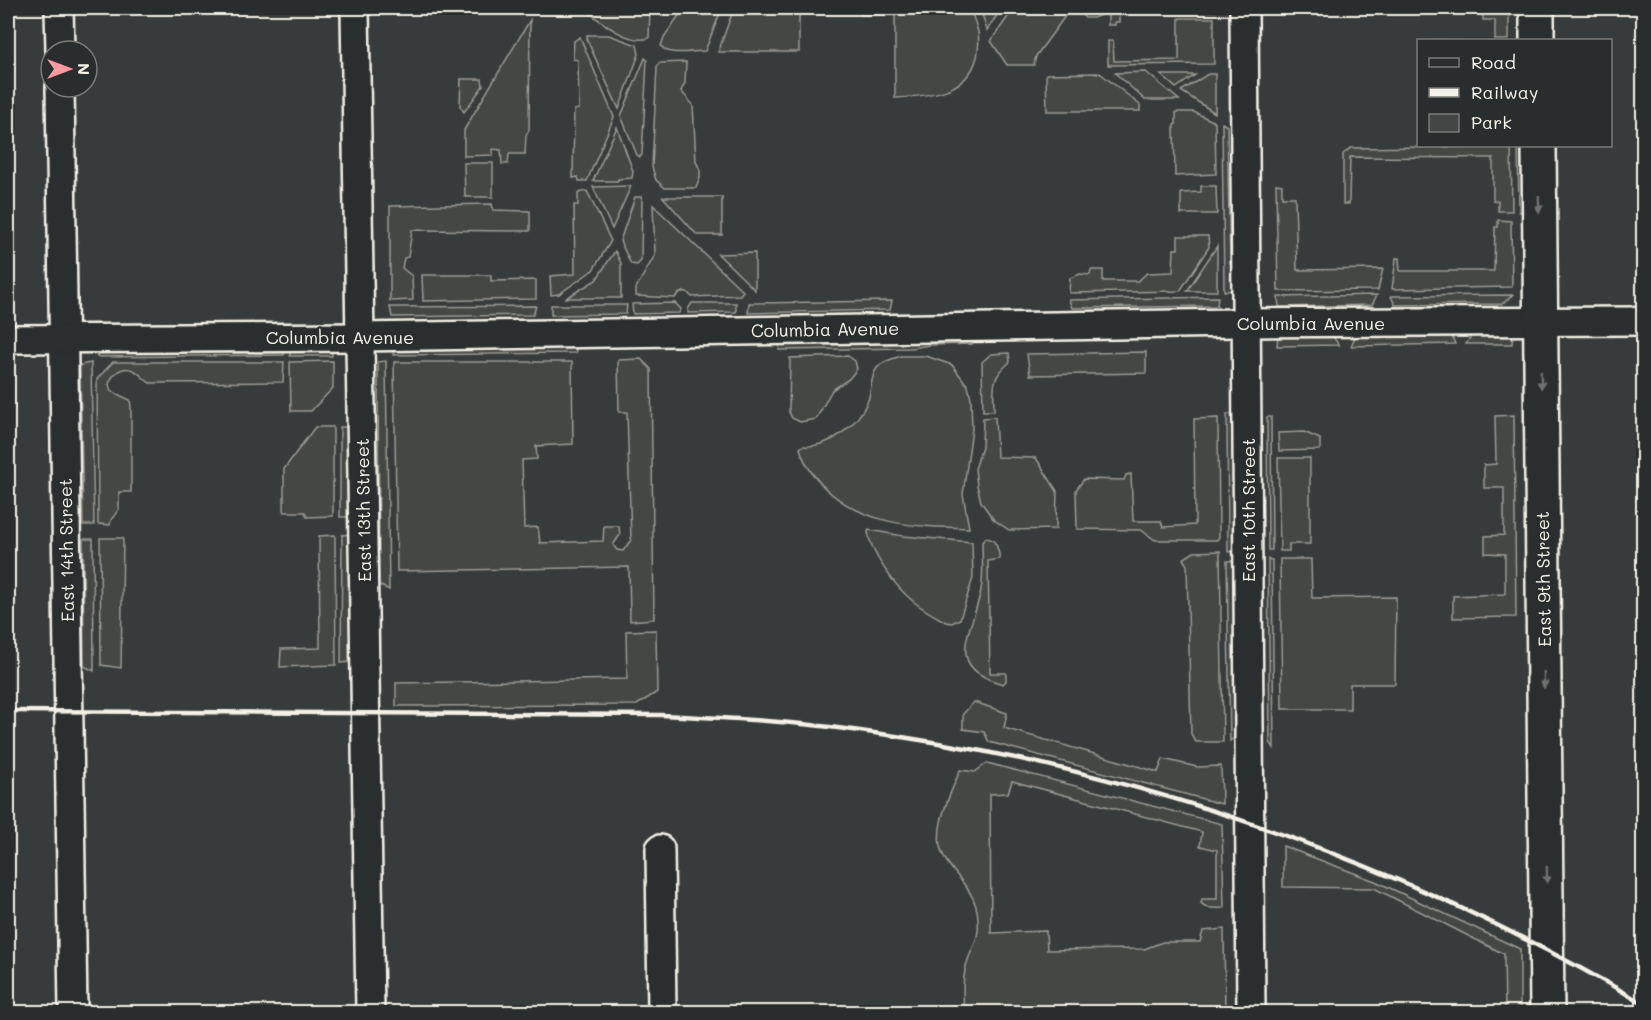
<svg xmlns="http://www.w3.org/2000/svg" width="1651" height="1020" font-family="Mali,sans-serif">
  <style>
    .built { fill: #373a3a; fill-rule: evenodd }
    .green { fill: #444645; stroke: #9c9c96; stroke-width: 1.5 }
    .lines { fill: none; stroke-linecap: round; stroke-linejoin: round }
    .minor-casing { stroke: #f4f1e8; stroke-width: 32 }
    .major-casing { stroke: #f4f1e8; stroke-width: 38 }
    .minor { stroke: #2a2d2e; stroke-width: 27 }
    .major { stroke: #2a2d2e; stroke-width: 33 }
    .rail { stroke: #f4f1e8; stroke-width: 4.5 }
    .oneway { fill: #71726f }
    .labels { text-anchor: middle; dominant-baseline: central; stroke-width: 4.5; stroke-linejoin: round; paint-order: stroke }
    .street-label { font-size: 18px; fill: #f4f1e8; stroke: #2a2d2e }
  </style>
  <rect width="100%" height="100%" fill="#2a2d2e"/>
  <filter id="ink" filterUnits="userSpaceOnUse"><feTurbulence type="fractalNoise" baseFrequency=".0167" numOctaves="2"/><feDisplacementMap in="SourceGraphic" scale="12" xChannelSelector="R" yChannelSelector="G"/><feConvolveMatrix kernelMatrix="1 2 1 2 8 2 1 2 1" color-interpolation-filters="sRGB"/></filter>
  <g filter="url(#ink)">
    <!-- built -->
    <path class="built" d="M 8,8 L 1643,8 L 1643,1012 L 8,1012 ZM 1418,40 L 1610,40 L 1610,146 L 1418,146 ZM 51,51 L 87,51 L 87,87 L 51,87 Z"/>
    <!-- green -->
    <g class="green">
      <path d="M 588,8 L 650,8 L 649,38 C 629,45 601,22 586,10 Z"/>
      <path d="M 684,8 L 722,8 L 705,51 C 692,51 669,57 661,46 L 664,37 Z"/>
      <polygon points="734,8 779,8 799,14 799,52 718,52"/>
      <path d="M 861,8 L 969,8 C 978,27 981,36 977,57 C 968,94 927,96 895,98 L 895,15 L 861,15 Z"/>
      <polygon points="980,8 1002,8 987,30"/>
      <polygon points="1014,8 1071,8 1036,56 1034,65 1007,65 991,41"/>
      <polygon points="1080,8 1101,8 1101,15 1093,18 1085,18 1077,10"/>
      <polygon points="1108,8 1119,8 1119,22 1115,22 1115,25 1108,25"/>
      <polygon points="1178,8 1216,8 1216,11 1178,12"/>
      <polygon points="1483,8 1509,8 1509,40 1495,40 1495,20 1483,20"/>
      <polygon points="1179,18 1214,18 1214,64 1108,65 1108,41 1113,41 1114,61 1179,60"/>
      <polygon points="530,20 529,130 526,136 525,154 509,154 508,164 502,164 501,150 493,149 493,155 464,156 464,130"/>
      <polygon points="587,35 609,35 637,45 639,54 619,109 587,40"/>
      <polygon points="580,37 614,117 587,181 579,181 578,177 573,178 574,110 579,109 578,60 573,59 574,41"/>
      <polygon points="645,58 647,60 642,155 640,157 637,155 621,116"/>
      <polygon points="686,62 685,83 681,91 693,105 696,161 700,170 700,178 696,188 665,188 656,180 652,167 657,67 659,63"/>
      <polygon points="1146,72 1179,100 1145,100 1115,73"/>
      <polygon points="1100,73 1140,105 1140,111 1047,111 1046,74"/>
      <polygon points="1208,74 1215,74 1215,113 1181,91"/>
      <polygon points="1161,75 1195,75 1176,88"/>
      <polygon points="461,79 482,79 483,86 464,112 460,106"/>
      <polygon points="1176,112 1194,112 1215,122 1216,174 1175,176 1174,125 1176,124"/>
      <polygon points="1222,123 1227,126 1230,263 1235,267 1236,290 1224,291"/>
      <polygon points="617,127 633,171 632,178 618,179 618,181 593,181"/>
      <polygon points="1511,146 1512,211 1498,211 1498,201 1493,201 1493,158 1350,157 1349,204 1343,204 1343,154 1351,148"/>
      <polygon points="1518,146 1524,146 1525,212 1519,212"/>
      <polygon points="464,163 493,163 493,197 465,197"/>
      <polygon points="1276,184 1282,185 1282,197 1295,197 1297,270 1383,269 1378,290 1278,291"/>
      <polygon points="631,186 612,229 593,187"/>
      <polygon points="1201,186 1216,186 1217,214 1181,214 1181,193 1201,192"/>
      <polygon points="587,191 611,241 593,270 559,294 551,295 550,276 575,274 574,205 578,205 578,193"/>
      <polygon points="635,197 642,197 641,261 637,265 631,264 620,241"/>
      <polygon points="663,197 722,197 722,235 697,235"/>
      <polygon points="492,204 493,210 530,211 530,231 412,230 408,257 404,258 402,268 412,276 413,300 390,301 390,206"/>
      <path d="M 653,205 L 743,291 L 740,295 L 692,297 L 687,292 C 681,291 678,293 675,298 L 636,296 L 636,288 L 655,255 Z"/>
      <polygon points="1498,220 1511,221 1512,287 1392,289 1396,258 1399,258 1400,271 1494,271 1495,227 1498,227"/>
      <polygon points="1178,236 1208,236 1209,247 1180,291 1069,293 1070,278 1080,274 1090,275 1091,270 1103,270 1103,281 1138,281 1147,273 1173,272 1174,249 1178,249"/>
      <polygon points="1217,246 1217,291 1187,291"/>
      <polygon points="615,251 621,263 621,298 566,298 596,280"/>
      <polygon points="755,253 755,290 718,254"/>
      <polygon points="422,275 491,275 491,281 536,280 536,299 423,301"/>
      <polygon points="1377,295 1372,305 1279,307 1278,297"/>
      <polygon points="1513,295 1502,304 1395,305 1391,296"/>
      <polygon points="1218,297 1217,306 1072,308 1069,300"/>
      <polygon points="892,301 890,310 748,313 749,303"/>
      <polygon points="675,303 681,309 679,313 633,314 632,304"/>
      <polygon points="692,303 736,303 736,312 688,313 688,309"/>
      <polygon points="551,305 627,305 626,314 551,315"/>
      <polygon points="536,306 533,315 392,317 390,307"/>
      <polygon points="1473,333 1513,333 1512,344 1466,344"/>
      <polygon points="1331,334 1339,345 1277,346 1278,335"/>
      <polygon points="1451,334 1455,344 1351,346 1356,335"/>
      <polygon points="971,338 972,344 930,345 911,348 779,350 780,343"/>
      <polygon points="575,343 576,353 393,355 394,345"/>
      <polygon points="283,345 284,355 97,357 98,347"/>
      <polygon points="332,345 332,356 290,356 290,346"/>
      <polygon points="1146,352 1146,373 1030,375 1027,354"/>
      <polygon points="1232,352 1238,352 1239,551 1228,552 1227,414 1233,414"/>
      <path d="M 1009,353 L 1010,362 C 990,379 994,386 994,411 L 983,411 L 982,362 L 991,354 Z"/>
      <polygon points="848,356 855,361 857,369 849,379 832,390 816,419 800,422 792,418 789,412 790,358"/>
      <path d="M 901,356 L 926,356 L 952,365 L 968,386 L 971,398 L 972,429 L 963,494 L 969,528 C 915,527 861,526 821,484 C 811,473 803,462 800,448 L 803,446 C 830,448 858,425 868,400 C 872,390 870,377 877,368 C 883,361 892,359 901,356 Z"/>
      <polygon points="641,359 651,369 654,619 630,621 629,567 397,571 394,362 572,362 573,444 536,446 537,459 522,460 524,528 538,527 540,543 603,541 604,526 619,526 620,535 613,545 617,550 623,551 631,540 627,412 619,412 618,360"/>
      <polygon points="333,361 333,388 311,411 291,411 290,362"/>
      <polygon points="386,361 389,590 379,585 378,362"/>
      <path d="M 113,362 L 284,362 L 283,382 L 150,383 C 144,380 139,372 133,370 C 122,365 112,374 109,384 L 111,391 L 130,400 L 131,407 L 131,492 L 119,492 L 119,509 L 111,520 L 110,525 L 98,524 L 97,379 Z"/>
      <polygon points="91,363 94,525 83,525 80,365"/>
      <polygon points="1514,415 1516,617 1453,618 1453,596 1505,594 1505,554 1485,553 1485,536 1504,535 1504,488 1484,488 1484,465 1496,464 1495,416"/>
      <polygon points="995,417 997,457 1036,458 1057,491 1056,529 1009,530 994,520 981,502 977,485 975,469 982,447 983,418"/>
      <polygon points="1267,417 1271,417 1272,550 1268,550"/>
      <polygon points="1218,418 1219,537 1217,540 1155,540 1141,530 1077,529 1076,490 1084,479 1124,480 1126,475 1131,474 1133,521 1161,521 1163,527 1195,525 1194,419"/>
      <polygon points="315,427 333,427 333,516 307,517 305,512 284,512 284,469"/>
      <rect x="340" y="427" width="9" height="90"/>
      <polygon points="1304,432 1320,439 1320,450 1279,451 1278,433"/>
      <polygon points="1278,458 1310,458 1310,544 1289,544 1289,551 1280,551"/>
      <path d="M 869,530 L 903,536 L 972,542 L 973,578 L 960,619 L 952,623 L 946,622 C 935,616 924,610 914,602 C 897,589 870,553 868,531 Z"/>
      <polygon points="350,534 351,662 341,663 342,535"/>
      <polygon points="335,535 336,665 280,667 281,649 320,648 319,536"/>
      <polygon points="100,538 123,538 121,668 101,665"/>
      <path d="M 985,538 C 997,538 998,550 1000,559 L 988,561 L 990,673 L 1006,673 L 1006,681 L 1003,684 C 941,667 973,632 981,590 C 984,575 982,558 982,542 Z"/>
      <polygon points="83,539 93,539 94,671 84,666"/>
      <polygon points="1220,551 1223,742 1196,742 1191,734 1187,565 1183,559 1194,552"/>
      <polygon points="1268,559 1272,560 1274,748 1270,742"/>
      <polygon points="1280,559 1311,559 1312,598 1396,597 1395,684 1350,684 1350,709 1282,709"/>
      <polygon points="1227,561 1234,561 1235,737 1230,741"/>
      <polygon points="656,630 657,692 637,705 396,706 396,683 627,679 626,631"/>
      <polygon points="974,702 1007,713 1004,728 1158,772 1163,759 1197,767 1221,766 1222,804 989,742 984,732 963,729 963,714"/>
      <path d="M 987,763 L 1222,824 L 1224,908 C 1215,908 1207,910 1201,903 L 1202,899 L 1217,899 L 1217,850 L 1200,846 L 1202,832 L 1012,781 L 1008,793 L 990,794 L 991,933 L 1046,931 L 1047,950 L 1144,949 L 1163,942 L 1200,942 L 1203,931 L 1224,929 L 1225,1012 L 964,1012 C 963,997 962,981 966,966 C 971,947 980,942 978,918 C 976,885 945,871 940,846 C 936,821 951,793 960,770 L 975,772 Z"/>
      <polygon points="1283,846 1375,881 1520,949 1520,1010 1505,1010 1504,954 1374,888 1283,887"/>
    </g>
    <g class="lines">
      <!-- minor casing -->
      <g class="minor-casing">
        <g id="minor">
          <polyline points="59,8 60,51"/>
          <path d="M 355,8 C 361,343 364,678 370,1012"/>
          <polyline points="1244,8 1251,1012"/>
          <polyline points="60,87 73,1012"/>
          <polyline points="8,339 361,337 1237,323 1644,321"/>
          <polyline points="660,849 662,1012"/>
        </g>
      </g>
      <!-- major casing -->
      <g class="major-casing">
        <g id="major">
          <polyline points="1537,8 1537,40"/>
          <polyline points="1539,146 1547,1012"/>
        </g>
      </g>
      <!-- minor -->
      <use href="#minor" class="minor"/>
      <!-- major -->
      <use href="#major" class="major"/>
      <!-- rail -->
      <path class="rail" d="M 8,711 L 661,715 C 725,718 789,721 853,730 C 1131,766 1402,862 1644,1004"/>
    </g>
    <!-- one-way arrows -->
    <defs><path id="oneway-solid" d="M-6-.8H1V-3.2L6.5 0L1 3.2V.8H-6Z" transform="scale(1.5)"/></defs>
    <g class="oneway">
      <use href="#oneway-solid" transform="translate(1539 204) rotate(89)"/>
      <use href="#oneway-solid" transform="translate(1541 380) rotate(89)"/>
      <use href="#oneway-solid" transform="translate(1544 680) rotate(89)"/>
      <use href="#oneway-solid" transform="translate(1547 875) rotate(89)"/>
    </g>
  </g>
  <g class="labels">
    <!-- street labels -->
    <g class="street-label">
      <text x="1311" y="323">Columbia Avenue</text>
      <text transform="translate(825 329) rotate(-1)">Columbia Avenue</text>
      <text x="340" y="337">Columbia Avenue</text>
      <text transform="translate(363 510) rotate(-91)">East 13th Street</text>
      <text transform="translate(1248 510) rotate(-90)">East 10th Street</text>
      <text transform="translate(66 550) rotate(-91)">East 14th Street</text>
      <text transform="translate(1543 579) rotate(-91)">East 9th Street</text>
    </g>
  </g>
  <!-- margin -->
  <rect width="1651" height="1020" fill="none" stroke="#2a2d2e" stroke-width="30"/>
  <rect x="15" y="15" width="1621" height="990" fill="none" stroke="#f4f1e8" stroke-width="2" filter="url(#ink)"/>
  <!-- legend -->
  <rect x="1417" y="39" width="195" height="108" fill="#2a2d2e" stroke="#7b7b78" stroke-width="1.5"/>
  <rect x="1429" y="58" width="30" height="9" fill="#2a2d2e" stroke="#7b7b78" stroke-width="1.5"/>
  <text x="1471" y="69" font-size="18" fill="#f4f1e8">Road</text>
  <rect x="1429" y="88" width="30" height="9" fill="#f4f1e8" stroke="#7b7b78" stroke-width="1.5"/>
  <text x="1471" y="99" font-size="18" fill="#f4f1e8">Railway</text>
  <rect x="1429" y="114" width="30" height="18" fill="#444645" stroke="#7b7b78" stroke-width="1.5"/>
  <text x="1471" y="129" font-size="18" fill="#f4f1e8">Park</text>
  <!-- north arrow -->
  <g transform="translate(69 69) rotate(90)"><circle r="28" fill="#2a2d2e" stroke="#7b7b78" stroke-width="1.5"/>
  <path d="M0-4.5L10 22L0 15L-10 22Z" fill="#ff9aa2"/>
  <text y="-9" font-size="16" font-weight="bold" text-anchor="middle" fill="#f4f1e8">N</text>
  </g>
</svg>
